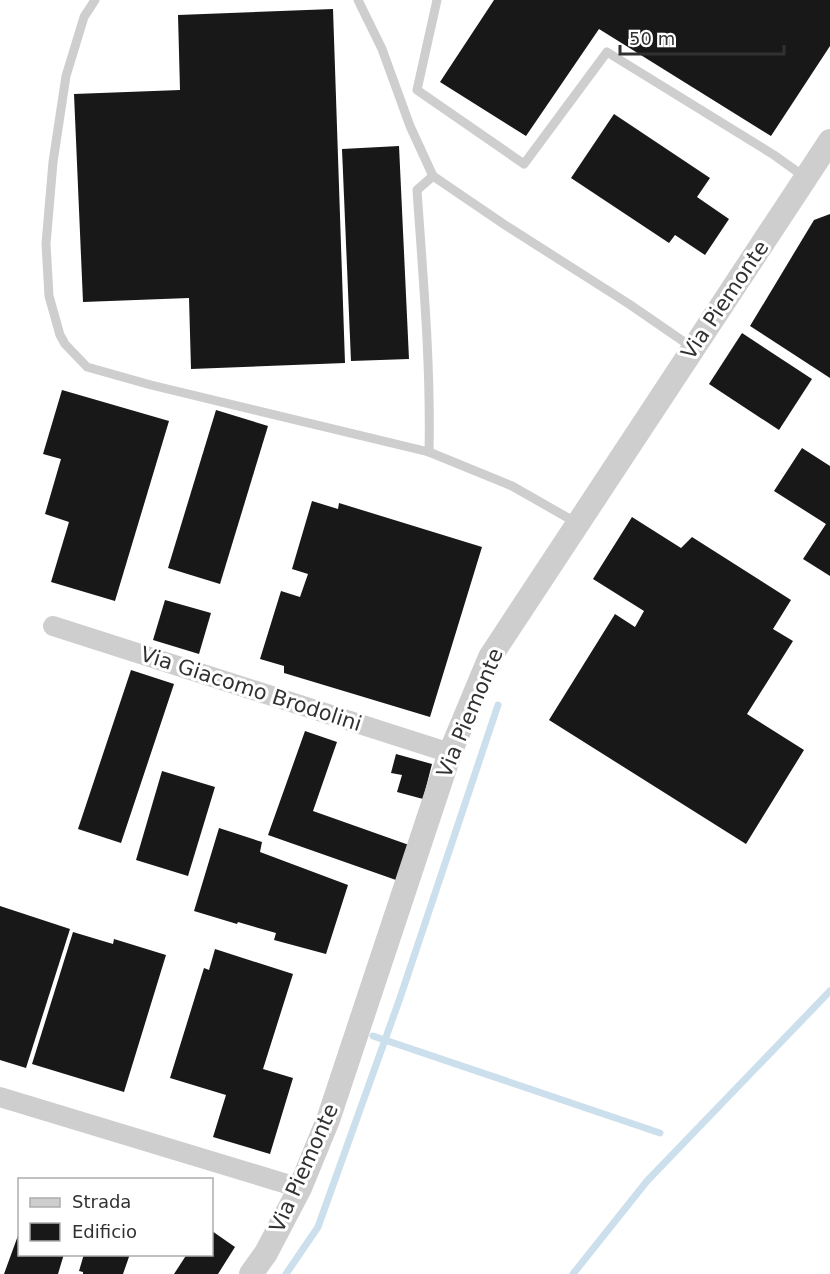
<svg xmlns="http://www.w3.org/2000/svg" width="830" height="1274" font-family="'DejaVu Sans',sans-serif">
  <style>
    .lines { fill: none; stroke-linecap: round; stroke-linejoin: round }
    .stream { stroke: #ccdfec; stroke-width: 7 }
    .building { fill: #181818 }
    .service { stroke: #cecece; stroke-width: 9 }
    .minor { stroke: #cecece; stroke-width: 20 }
    .tertiary { stroke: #cecece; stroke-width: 24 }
    .labels { text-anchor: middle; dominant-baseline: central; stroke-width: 6; stroke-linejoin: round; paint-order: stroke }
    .street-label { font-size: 21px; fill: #313131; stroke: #fff }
  </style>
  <rect width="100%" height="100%" fill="#fff"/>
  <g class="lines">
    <!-- stream -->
    <g class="stream">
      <polyline points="373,1036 660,1133"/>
      <polyline points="286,1274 318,1227 400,998 498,705"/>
      <polyline points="573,1274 647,1181 830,991"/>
    </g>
  </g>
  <!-- building -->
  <g class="building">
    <polygon points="494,0 830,0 830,46 771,136 599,29 526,136 440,82"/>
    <polygon points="333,9 345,363 191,369 189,298 83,302 74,94 180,90 178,15"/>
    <polygon points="614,114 710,178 697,197 729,219 705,255 675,235 669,243 571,178"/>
    <polygon points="399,146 409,359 351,361 342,149"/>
    <polygon points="830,214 830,378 750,326 814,220"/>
    <polygon points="742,333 812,379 779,430 709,384"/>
    <polygon points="62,390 169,421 115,601 51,582 69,522 45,514 61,459 43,454"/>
    <polygon points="216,410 268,426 220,584 168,568"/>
    <polygon points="802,448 830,466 830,576 803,559 826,524 774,491"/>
    <polygon points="312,501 338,509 339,503 482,547 430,717 284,673 284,666 260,659 281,591 300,597 308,574 292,569"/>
    <polygon points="632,517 681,548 692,537 791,600 773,629 793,641 747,714 804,750 746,844 549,720 615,614 635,627 644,611 593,579"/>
    <polygon points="165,600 211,613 199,654 153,640"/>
    <polygon points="131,670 174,684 121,843 78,829"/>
    <polygon points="305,731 337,742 313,811 409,845 396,880 268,835"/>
    <polygon points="396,754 432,764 423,799 397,792 402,775 391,773"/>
    <polygon points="162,771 215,787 188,876 136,860"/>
    <polygon points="219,828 262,842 260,852 348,885 326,954 274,940 276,933 238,922 237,924 194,911"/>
    <polygon points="0,906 70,929 26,1068 0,1060"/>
    <polygon points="73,932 113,944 114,939 166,955 124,1092 32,1064"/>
    <polygon points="215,949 293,974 263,1069 293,1078 270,1154 213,1137 226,1095 170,1078 204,968 209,970"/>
    <polygon points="20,1230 20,1254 64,1254 58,1274 4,1274"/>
    <polygon points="212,1231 235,1247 218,1274 174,1274 187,1254 212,1254"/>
    <polygon points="84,1254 130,1254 123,1274 83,1274 83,1272 79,1271"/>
  </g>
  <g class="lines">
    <!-- service -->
    <g class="service">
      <polyline points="95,0 84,17 66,76 53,162 46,244 49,296 60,335 65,344 87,367 151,385 429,452"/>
      <polyline points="358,0 382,49 410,126 433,176"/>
      <polyline points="437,0 417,90 524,164 607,52 774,155 806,178"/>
      <path d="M 577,523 L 512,486 L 429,452 C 431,365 423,277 417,190 L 433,176 L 505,225 L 629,304 L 693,348"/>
    </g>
    <!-- minor -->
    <g class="minor">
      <polyline points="53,626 450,753"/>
      <polyline points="0,1097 300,1188"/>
    </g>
    <!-- tertiary -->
    <polyline class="tertiary" points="251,1274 266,1253 300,1188 328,1120 450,753 490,657 830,141"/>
  </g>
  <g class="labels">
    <!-- street labels -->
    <g class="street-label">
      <text transform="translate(725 300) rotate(-56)">Via Piemonte</text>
      <text transform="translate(251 689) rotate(18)">Via Giacomo Brodolini</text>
      <text transform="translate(470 713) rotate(-67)">Via Piemonte</text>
      <text transform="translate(304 1168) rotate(-66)">Via Piemonte</text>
    </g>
  </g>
  <!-- legend -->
  <rect x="18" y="1178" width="195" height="78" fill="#ffffff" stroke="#adadad" stroke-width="1.5"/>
  <rect x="30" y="1198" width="30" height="9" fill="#cecece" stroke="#adadad" stroke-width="1.5"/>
  <text x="72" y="1208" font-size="18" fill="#313131">Strada</text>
  <rect x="30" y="1223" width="30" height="18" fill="#181818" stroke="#adadad" stroke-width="1.5"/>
  <text x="72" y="1238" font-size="18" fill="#313131">Edificio</text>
  <!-- scale -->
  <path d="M620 45v9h164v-9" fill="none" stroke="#313131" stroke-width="3"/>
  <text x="629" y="45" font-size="18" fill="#313131" stroke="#ffffff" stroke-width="4.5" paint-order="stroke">50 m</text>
</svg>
